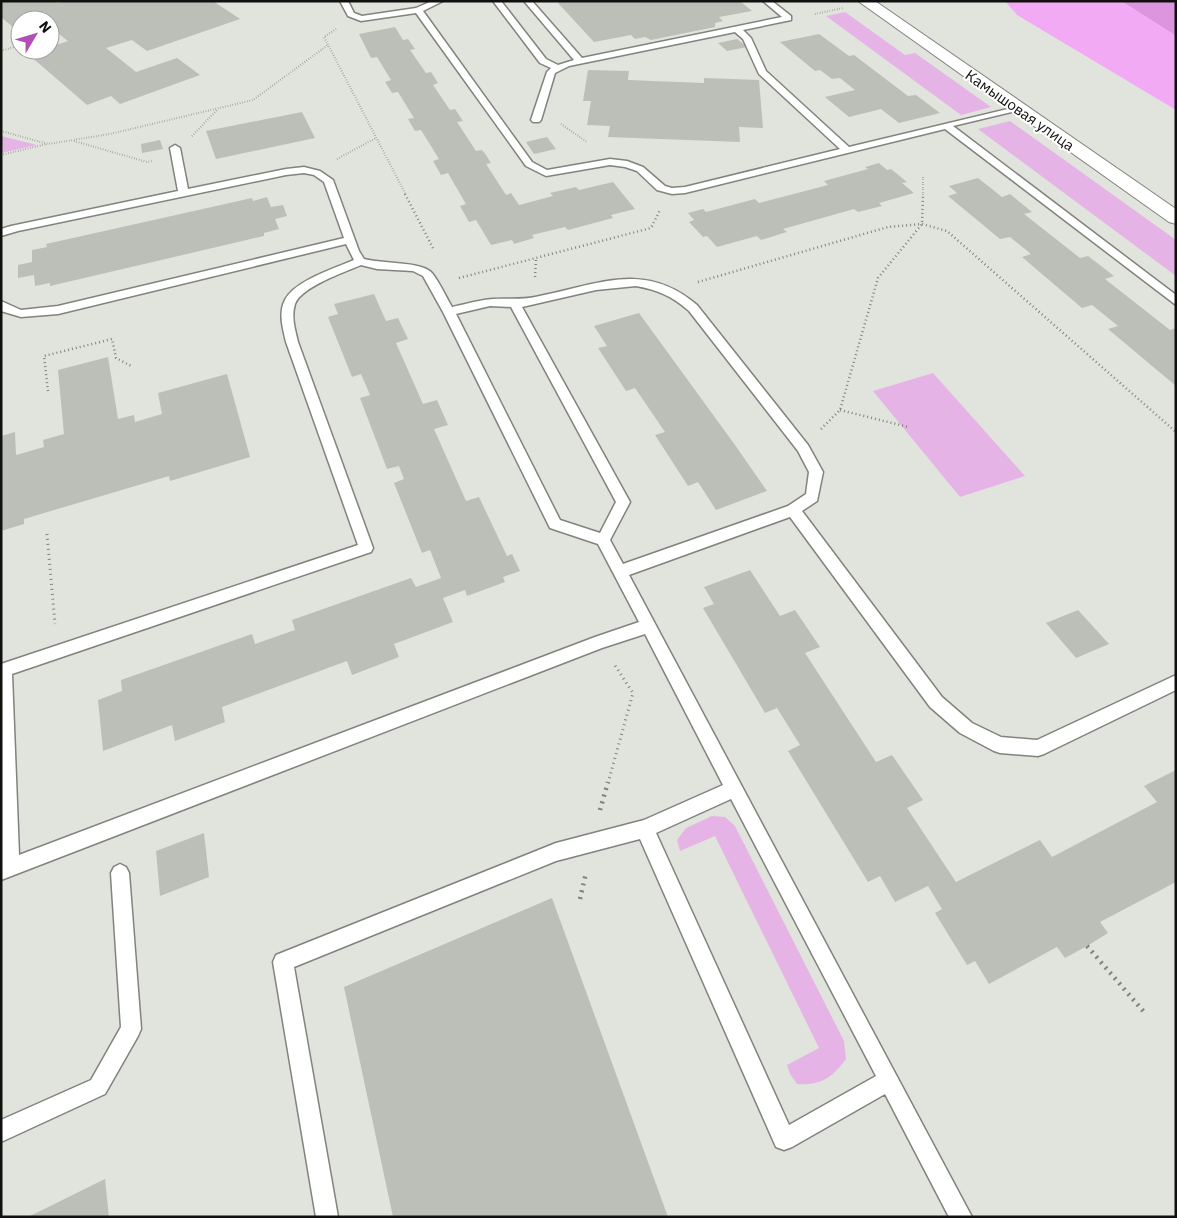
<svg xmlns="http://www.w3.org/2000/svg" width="1177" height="1218" font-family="'IBM Plex Sans',sans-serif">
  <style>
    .green { fill: #e6b3e7 }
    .forest { fill: #dd95e0 }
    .water { fill: #f3aaf5 }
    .building { fill: #bcbfb7 }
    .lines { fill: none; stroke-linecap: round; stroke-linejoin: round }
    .service-casing { stroke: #81837c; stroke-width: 3 }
    .tertiary-casing { stroke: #81837c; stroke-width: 2 }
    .path-far3 { stroke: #81837e; stroke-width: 2; stroke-dasharray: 0.5 2; stroke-linecap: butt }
    .path-far2 { stroke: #81837e; stroke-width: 2.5; stroke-dasharray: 1 3; stroke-linecap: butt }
    .path-far1 { stroke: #81837e; stroke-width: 3; stroke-dasharray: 1 4; stroke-linecap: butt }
    .path { stroke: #81837e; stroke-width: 4.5; stroke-dasharray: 2 5; stroke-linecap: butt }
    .service { fill: #fff; fill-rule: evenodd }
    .tertiary { fill: #fff; fill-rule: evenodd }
    .labels { text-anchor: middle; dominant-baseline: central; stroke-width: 4; stroke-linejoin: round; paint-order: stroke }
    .far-street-label { font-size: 15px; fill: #10110f; stroke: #fff }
  </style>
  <rect width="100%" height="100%" fill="#e1e4dc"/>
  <!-- green -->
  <g class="green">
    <polygon points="845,12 905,55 915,53 991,107 961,115 826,16"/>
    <polygon points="1010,121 1176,240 1176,276 978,129"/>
    <polygon points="1,136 37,145 1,153"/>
    <polygon points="933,373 1025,476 960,497 873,391"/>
    <path d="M 712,816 L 725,817 L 735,826 L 844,1041 L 846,1059 C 833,1077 821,1086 797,1084 L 790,1074 L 787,1065 L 819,1048 L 715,836 L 680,851 L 677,840 L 686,828 Z"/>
  </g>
  <!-- forest -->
  <polygon class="forest" points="1121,1 1176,1 1176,36"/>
  <!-- water -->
  <polygon class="water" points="1005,1 1121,1 1176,36 1176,110 1017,15"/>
  <!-- building -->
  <g class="building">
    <polygon points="1,1 55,1 58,3 63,1 213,1 240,19 147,51 132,40 106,48 136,72 177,58 200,75 120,104 111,96 87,105 28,54 41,50 50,50 50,47 68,41 50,27 50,20 20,20 20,33 1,17"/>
    <polygon points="560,1 740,1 752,11 719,17 723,21 715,23 715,27 651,40 645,37 635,39 631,35 594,42 558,3"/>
    <polygon points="395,27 403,40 408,39 415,49 410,50 426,73 431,72 438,83 433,85 450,110 455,109 463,121 457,122 476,151 482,150 486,155 491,163 486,164 506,195 511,193 519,205 553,196 550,193 576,187 579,190 613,182 635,209 611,215 613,218 568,230 565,227 532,235 534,238 514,244 512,240 491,245 476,220 469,222 460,206 466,204 448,173 441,175 433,161 439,159 421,130 415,131 408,119 414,118 398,92 392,93 385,82 391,80 377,57 371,58 359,34"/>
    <polygon points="819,34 849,56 854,55 908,96 916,95 940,113 899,123 881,109 849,117 825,97 855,90 840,78 832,79 820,70 815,71 780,42"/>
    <polygon points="737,39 747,47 727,51 718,43"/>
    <polygon points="588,70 629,71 628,80 704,83 704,78 759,80 763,128 739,127 740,142 608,137 610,126 587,125 591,101 583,101"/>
    <polygon points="302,112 315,138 216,159 206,131"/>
    <polygon points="547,137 556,149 534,154 526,142"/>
    <polygon points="160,140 163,149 142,153 141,144"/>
    <polygon points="879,163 887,170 891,169 907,182 902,183 914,193 879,203 882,206 858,212 854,209 783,229 787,232 761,240 757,236 717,247 707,236 703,237 689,222 694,220 688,213 703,209 706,212 755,199 759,203 828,185 824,181 868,169 865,167"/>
    <polygon points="978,178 1002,197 1010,194 1032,212 1024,214 1080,258 1088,256 1114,276 1105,279 1170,330 1176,328 1176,386 1108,329 1118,326 1092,305 1082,308 1022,257 1031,254 1010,237 1000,239 948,196 957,193 949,186"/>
    <polygon points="267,197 271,207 283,205 287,216 275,219 279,229 264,233 264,236 50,286 50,283 35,286 34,275 18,278 18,265 32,262 32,250 47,247 46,244 252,198 253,201"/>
    <polygon points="374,294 386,321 398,318 408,339 396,343 423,404 437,400 448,425 434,429 466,501 479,497 507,556 512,554 520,571 503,577 505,582 467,596 465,590 443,598 453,622 394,644 399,657 352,675 347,661 222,707 225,722 175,741 172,725 103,751 98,700 122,691 121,680 252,634 255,644 295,630 292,620 411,578 416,587 441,578 430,550 422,553 394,483 404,479 399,466 387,469 360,398 370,395 361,374 352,377 328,317 338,314 334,304"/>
    <polygon points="639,313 735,445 767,491 716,510 698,482 688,486 655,435 665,432 635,388 626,391 598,348 607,346 594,326"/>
    <polygon points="108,357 118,419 134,415 135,422 162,414 158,393 227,374 250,457 170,481 169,476 24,519 24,524 1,531 1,436 15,432 16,455 44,447 43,440 64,434 58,370"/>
    <polygon points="750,570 780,616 795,610 820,647 805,653 876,762 892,755 923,800 907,808 956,882 1040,840 1052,857 1157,802 1144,786 1176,770 1176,882 1100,922 1108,933 1087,946 1065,958 1057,947 989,984 975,961 967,965 935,913 942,909 928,886 895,902 880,876 868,882 788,751 800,745 777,708 765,713 703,608 714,604 704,587"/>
    <polygon points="1078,610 1109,644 1076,658 1046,623"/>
    <polygon points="204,833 209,877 160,896 156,851"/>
    <polygon points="552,898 668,1217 393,1217 344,987"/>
    <polygon points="105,1179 109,1217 28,1217"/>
  </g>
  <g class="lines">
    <!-- service casing -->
    <g class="service-casing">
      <g id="service">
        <polygon points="340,1 348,1 354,13 362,16 416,8 432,1 443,1 423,11 532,162 547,170 610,159 627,161 643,167 665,186 672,188 685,187 840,149 759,74 743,39 735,32 569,66 555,73 541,120 539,122 533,122 531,120 547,72 551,68 540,63 493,1 501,1 546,59 558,65 574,60 524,1 532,1 582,58 782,17 763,1 772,1 791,16 791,20 743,30 751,38 766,71 849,147 1020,106 1020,110 953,126 1176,295 1176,305 945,129 685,193 672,194 657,190 637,171 625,167 610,165 546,176 526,166 416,13 361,21 348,16"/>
        <path d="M 175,145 L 180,148 L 188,189 L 286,169 L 304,167 L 320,171 L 333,180 L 359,251 L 364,259 C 381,264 422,261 432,273 C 440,283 446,297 452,307 C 466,304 479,300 493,299 C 507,298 520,300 535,297 C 595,286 643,259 697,305 L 808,445 L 823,472 L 817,501 L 802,511 L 942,697 L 972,723 L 1001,737 L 1037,740 L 1176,675 L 1176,690 L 1044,754 L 1038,756 L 1000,753 L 994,751 L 960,733 L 930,707 L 790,517 L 629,575 L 972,1217 L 949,1217 L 885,1094 L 792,1147 L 784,1150 L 776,1147 L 640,839 L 556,861 L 294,967 L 338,1217 L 316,1217 L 273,962 L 276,955 L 556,843 L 644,820 L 723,785 L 645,634 L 602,648 L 1,880 L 1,664 L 358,545 L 286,342 C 283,329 278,313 285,300 C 294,281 335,268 354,260 L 346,244 L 58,314 L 21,317 L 1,311 L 1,301 L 21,310 L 58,306 L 344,238 L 324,182 L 314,175 L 304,173 L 286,175 L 18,231 L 1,236 L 1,229 L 11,226 L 178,191 L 170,148 ZM 361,265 L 377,269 L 413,271 L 423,276 L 443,312 L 550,528 L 598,544 L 639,622 L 595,637 L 19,855 L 12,674 L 371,552 L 373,548 L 298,342 C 295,329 291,317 295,304 C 301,287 345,272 361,265 ZM 636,286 C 658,290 672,296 689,311 L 798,451 L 809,472 L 806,494 L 788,506 L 623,564 L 610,540 L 630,502 L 522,307 L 596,290 ZM 490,306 L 511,307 L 616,502 L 600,533 L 560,520 L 456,314 ZM 731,799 L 876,1076 L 789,1125 L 656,833 Z"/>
        <polygon points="120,864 126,867 129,873 141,1029 138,1036 105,1094 1,1142 1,1120 91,1080 121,1027 111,873 114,867"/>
      </g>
    </g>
    <!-- tertiary casing -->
    <g class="tertiary-casing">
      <polygon id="tertiary" points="858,1 875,1 1176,209 1176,224 1169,222"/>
    </g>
    <!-- path-far3 -->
    <g class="path-far3">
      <polyline points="815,14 843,8"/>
      <polyline points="336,29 324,37 406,195"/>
      <polyline points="50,35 57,33"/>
      <polyline points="1,51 20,45"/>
      <polyline points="561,124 587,142"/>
      <polyline points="1,131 48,144 110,134 253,100 328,45"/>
      <polyline points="192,136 217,110"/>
      <polyline points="74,141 147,162 153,161"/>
      <polyline points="1,155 47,144"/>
      <polyline points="337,159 376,138"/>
      <polyline points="923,195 923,176"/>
    </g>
    <!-- path-far2 -->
    <g class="path-far2">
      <polyline points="405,194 434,250"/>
      <polyline points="535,277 536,258"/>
      <polyline points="459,278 651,228 660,210"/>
      <polyline points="698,282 888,227 922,224 947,231 1176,432"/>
      <polyline points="48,391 44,356 112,339 116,358 133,367"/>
      <polyline points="840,410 908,427"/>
      <polyline points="821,429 840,410 878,278 922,224 923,194"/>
    </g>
    <!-- path-far1 -->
    <g class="path-far1">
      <polyline points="47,534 55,624"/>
      <polyline points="608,783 633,693 614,664"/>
    </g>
    <!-- path -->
    <g class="path">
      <polyline points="600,810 608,782"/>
      <polyline points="580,899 586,873"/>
      <polyline points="1087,946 1144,1012"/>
    </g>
    <!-- service -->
    <use href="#service" class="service"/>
    <!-- tertiary -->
    <use href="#tertiary" class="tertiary"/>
  </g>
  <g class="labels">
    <!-- far-street labels -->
    <g class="far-street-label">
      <text transform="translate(1020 110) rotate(35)">Камышовая улица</text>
    </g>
  </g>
  <!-- border -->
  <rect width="1177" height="1218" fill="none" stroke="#10110f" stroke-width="5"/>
  <!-- north arrow -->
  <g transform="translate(35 35) rotate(52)"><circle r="24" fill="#ffffff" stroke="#9fa09f"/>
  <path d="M0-4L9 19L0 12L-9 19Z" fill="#b24fb6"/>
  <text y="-8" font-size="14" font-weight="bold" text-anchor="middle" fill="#10110f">N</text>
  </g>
</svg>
